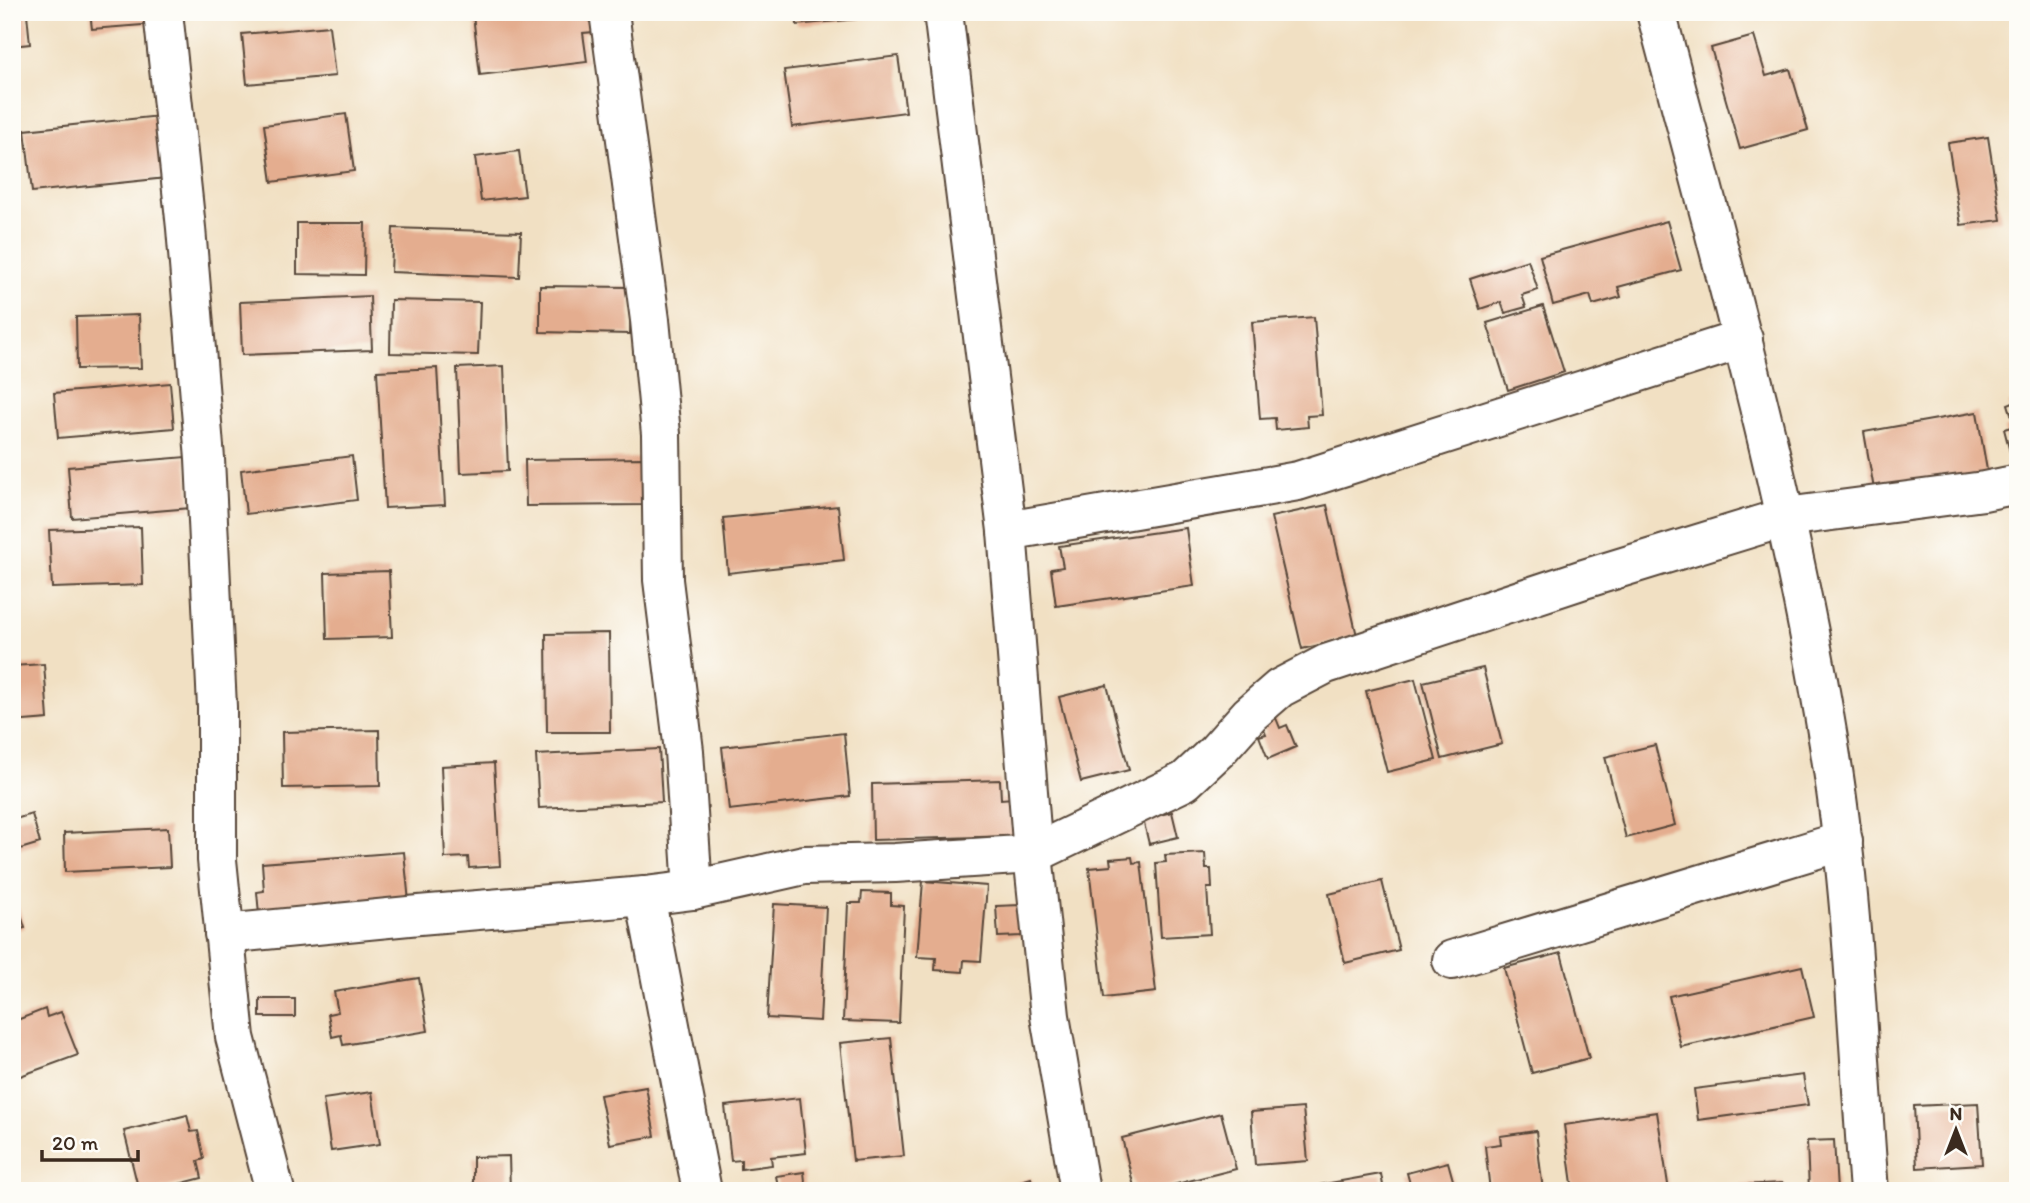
<svg xmlns="http://www.w3.org/2000/svg" width="2030" height="1203" font-family="Itim,sans-serif">
  <style>
    .building { fill: #e4ad8f }
    .lines { fill: none; stroke-linecap: round; stroke-linejoin: round }
    .minor-casing { stroke: #564537; stroke-width: 42 }
    .minor { stroke: #fff; stroke-width: 38 }
  </style>
  <rect width="100%" height="100%" fill="#fdfcf7"/>
  <filter id="ink" filterUnits="userSpaceOnUse"><feTurbulence type="fractalNoise" baseFrequency=".0143" numOctaves="2"/><feDisplacementMap in="SourceGraphic" scale="14" xChannelSelector="R" yChannelSelector="G"/><feConvolveMatrix kernelMatrix="1 2 1 2 8 2 1 2 1" color-interpolation-filters="sRGB"/></filter>
  <filter id="wash" filterUnits="userSpaceOnUse"><feTurbulence type="fractalNoise" baseFrequency=".00686" numOctaves="4" result="noise"/><feDisplacementMap in="SourceGraphic" scale="28" xChannelSelector="R" yChannelSelector="G"/><feGaussianBlur stdDeviation="1.57" result="paint"/><feColorMatrix in="noise" values="0 0 0 0 0 0 0 0 0 0 0 0 0 0 0 0 0 1.4 0 .05"/><feComposite in="paint" operator="in"/></filter>
  <g filter="url(#wash)">
    <rect width="100%" height="100%" fill="#f1e0c3"/>
    <g id="blocks">
      <!-- building -->
      <g class="building">
        <polygon points="90,12 154,12 155,24 92,29"/>
        <polygon points="496,12 592,12 594,32 583,33 587,62 480,75 473,15"/>
        <polygon points="796,12 908,12 908,14 797,25"/>
        <polygon points="27,14 30,44 12,46 12,15"/>
        <polygon points="329,26 335,76 247,84 242,34"/>
        <polygon points="1754,36 1766,76 1790,69 1808,130 1740,149 1711,48"/>
        <polygon points="898,56 906,112 792,127 784,70"/>
        <polygon points="346,114 354,171 272,182 264,125"/>
        <polygon points="160,116 166,178 32,192 25,130"/>
        <polygon points="1988,137 2001,220 1961,225 1948,143"/>
        <polygon points="519,151 525,196 481,201 475,157"/>
        <polygon points="1667,221 1681,270 1618,287 1621,297 1593,305 1590,295 1553,305 1540,256"/>
        <polygon points="297,223 365,223 364,275 297,274"/>
        <polygon points="393,228 521,232 519,277 391,272"/>
        <polygon points="1528,260 1538,290 1522,295 1526,307 1505,313 1501,302 1480,309 1470,279"/>
        <polygon points="540,286 631,287 630,334 540,332"/>
        <polygon points="370,296 372,350 242,355 240,302"/>
        <polygon points="391,300 480,302 478,355 390,353"/>
        <polygon points="1543,306 1564,372 1508,390 1487,323"/>
        <polygon points="139,315 141,368 77,369 76,317"/>
        <polygon points="1314,317 1322,415 1307,416 1308,427 1276,430 1275,418 1260,419 1252,322"/>
        <polygon points="504,366 508,471 461,473 457,368"/>
        <polygon points="437,368 445,505 385,508 377,371"/>
        <polygon points="170,383 174,428 58,438 54,393"/>
        <polygon points="2018,400 2018,422 2014,423 2008,404"/>
        <polygon points="1977,412 1988,476 1875,495 1864,432"/>
        <polygon points="2018,425 2018,474 2016,475 2004,429"/>
        <polygon points="352,456 357,500 246,514 241,470"/>
        <polygon points="186,457 191,508 72,518 68,467"/>
        <polygon points="643,458 644,505 526,506 525,460"/>
        <polygon points="1327,505 1357,636 1302,649 1271,517"/>
        <polygon points="838,506 844,560 728,573 723,518"/>
        <polygon points="141,527 143,585 52,588 49,530"/>
        <polygon points="1186,528 1194,586 1056,606 1051,569 1063,567 1059,546"/>
        <polygon points="389,571 392,637 327,639 325,573"/>
        <polygon points="609,633 610,732 547,732 546,634"/>
        <polygon points="44,664 48,719 12,722 12,666"/>
        <polygon points="1483,668 1502,744 1442,759 1423,682"/>
        <polygon points="1415,679 1436,760 1387,772 1366,691"/>
        <polygon points="1107,685 1129,770 1081,782 1059,697"/>
        <polygon points="1276,718 1280,728 1287,725 1296,747 1268,759 1259,736 1266,734 1262,723"/>
        <polygon points="379,730 380,786 283,788 282,732"/>
        <polygon points="844,733 850,796 729,810 722,747"/>
        <polygon points="1655,745 1675,825 1626,838 1605,757"/>
        <polygon points="659,749 662,802 539,808 536,755"/>
        <polygon points="494,763 500,866 469,868 468,857 445,858 441,766"/>
        <polygon points="1000,780 1001,799 1013,798 1014,836 873,840 872,784"/>
        <polygon points="1172,812 1178,837 1149,844 1143,819"/>
        <polygon points="32,814 40,843 17,850 12,831 12,820"/>
        <polygon points="168,828 170,867 65,872 64,833"/>
        <polygon points="404,852 409,902 259,914 257,892 264,891 262,863"/>
        <polygon points="1205,853 1206,869 1211,869 1212,888 1207,888 1210,934 1161,937 1156,863 1166,862 1165,855"/>
        <polygon points="1132,857 1133,863 1141,862 1156,992 1104,998 1089,868 1111,866 1110,859"/>
        <polygon points="923,881 987,886 981,961 964,960 963,972 935,970 936,958 917,957"/>
        <polygon points="1382,881 1399,950 1345,963 1329,894"/>
        <polygon points="12,886 25,928 12,931"/>
        <polygon points="862,892 891,893 891,905 904,906 899,1023 843,1021 848,903 861,903"/>
        <polygon points="774,904 826,907 820,1021 767,1018"/>
        <polygon points="1021,905 1022,936 998,937 996,906"/>
        <polygon points="1561,953 1589,1058 1532,1073 1504,968"/>
        <polygon points="1802,966 1814,1017 1681,1047 1669,996"/>
        <polygon points="419,978 428,1031 343,1045 341,1035 332,1037 328,1014 338,1012 334,992"/>
        <rect x="260" y="999" width="35" height="18"/>
        <polygon points="45,1009 47,1017 61,1012 78,1055 12,1079 12,1022"/>
        <polygon points="891,1038 904,1156 853,1161 840,1043"/>
        <polygon points="1803,1075 1808,1105 1698,1120 1694,1089"/>
        <polygon points="646,1087 655,1136 610,1144 600,1095"/>
        <polygon points="372,1092 380,1144 331,1151 323,1099"/>
        <polygon points="800,1098 806,1153 771,1157 772,1165 741,1169 741,1160 731,1161 725,1106"/>
        <polygon points="1978,1103 1982,1164 1917,1168 1914,1106"/>
        <polygon points="1303,1108 1308,1161 1255,1165 1251,1112"/>
        <polygon points="1657,1112 1669,1191 1573,1191 1564,1125"/>
        <polygon points="1221,1113 1236,1169 1149,1191 1135,1191 1122,1138"/>
        <polygon points="187,1115 191,1132 198,1131 204,1159 198,1161 202,1178 152,1191 139,1191 124,1131"/>
        <polygon points="1536,1131 1543,1191 1490,1191 1485,1146 1501,1144 1500,1136"/>
        <polygon points="1834,1140 1837,1191 1809,1191 1807,1141"/>
        <polygon points="509,1156 510,1191 473,1191 473,1157"/>
        <polygon points="1448,1162 1456,1191 1412,1191 1407,1173"/>
        <polygon points="804,1172 806,1191 779,1191 776,1176"/>
        <polygon points="1381,1174 1384,1191 1296,1191 1296,1189"/>
        <polygon points="1031,1178 1035,1191 992,1191 992,1190"/>
        <polygon points="1783,1183 1784,1191 1739,1191 1739,1185"/>
      </g>
    </g>
  </g>
  <g filter="url(#ink)">
    <use href="#blocks" fill-opacity="0" stroke="#564537" stroke-width="2"/>
    <g class="lines">
      <!-- minor casing -->
      <g class="minor-casing">
        <g id="minor">
          <polyline points="163,12 186,228 205,459 217,707 217,860 235,1037 275,1191"/>
          <polyline points="609,12 650,320 661,434 663,580 684,751 693,890"/>
          <polyline points="943,12 1007,531 1033,854 1050,1016 1080,1191"/>
          <path d="M 1656,12 C 1722,263 1794,513 1833,770 C 1854,909 1858,1051 1869,1191"/>
          <polyline points="1007,531 1298,481 1743,339"/>
          <polyline points="645,896 702,1191"/>
          <polyline points="224,934 419,915 645,896 693,890 804,865 895,863 1033,854 1185,781 1217,751 1250,714 1280,688 1326,664 1584,579 1786,517 1984,491 2018,484"/>
          <polyline points="1452,960 1843,841"/>
        </g>
      </g>
      <!-- minor -->
      <use href="#minor" class="minor"/>
    </g>
  </g>
  <!-- margin -->
  <rect width="2030" height="1203" fill="none" stroke="#fdfcf7" stroke-width="42"/>
  <!-- north arrow -->
  <g transform="translate(1956 1130)" stroke="#fdfcf7" stroke-width="5" paint-order="stroke">
  <path d="M0-5L12 26L0 18L-12 26Z" fill="#3b2a1e"/>
  <text y="-10" font-size="19" font-weight="bold" text-anchor="middle" fill="#3b2a1e">N</text>
  </g>
  <!-- scale -->
  <path d="M42 1150v10h96v-10" fill="none" stroke="#3b2a1e" stroke-width="3.5"/>
  <text x="52" y="1150" font-size="21" fill="#3b2a1e" stroke="#fdfcf7" stroke-width="5" paint-order="stroke">20 m</text>
</svg>
